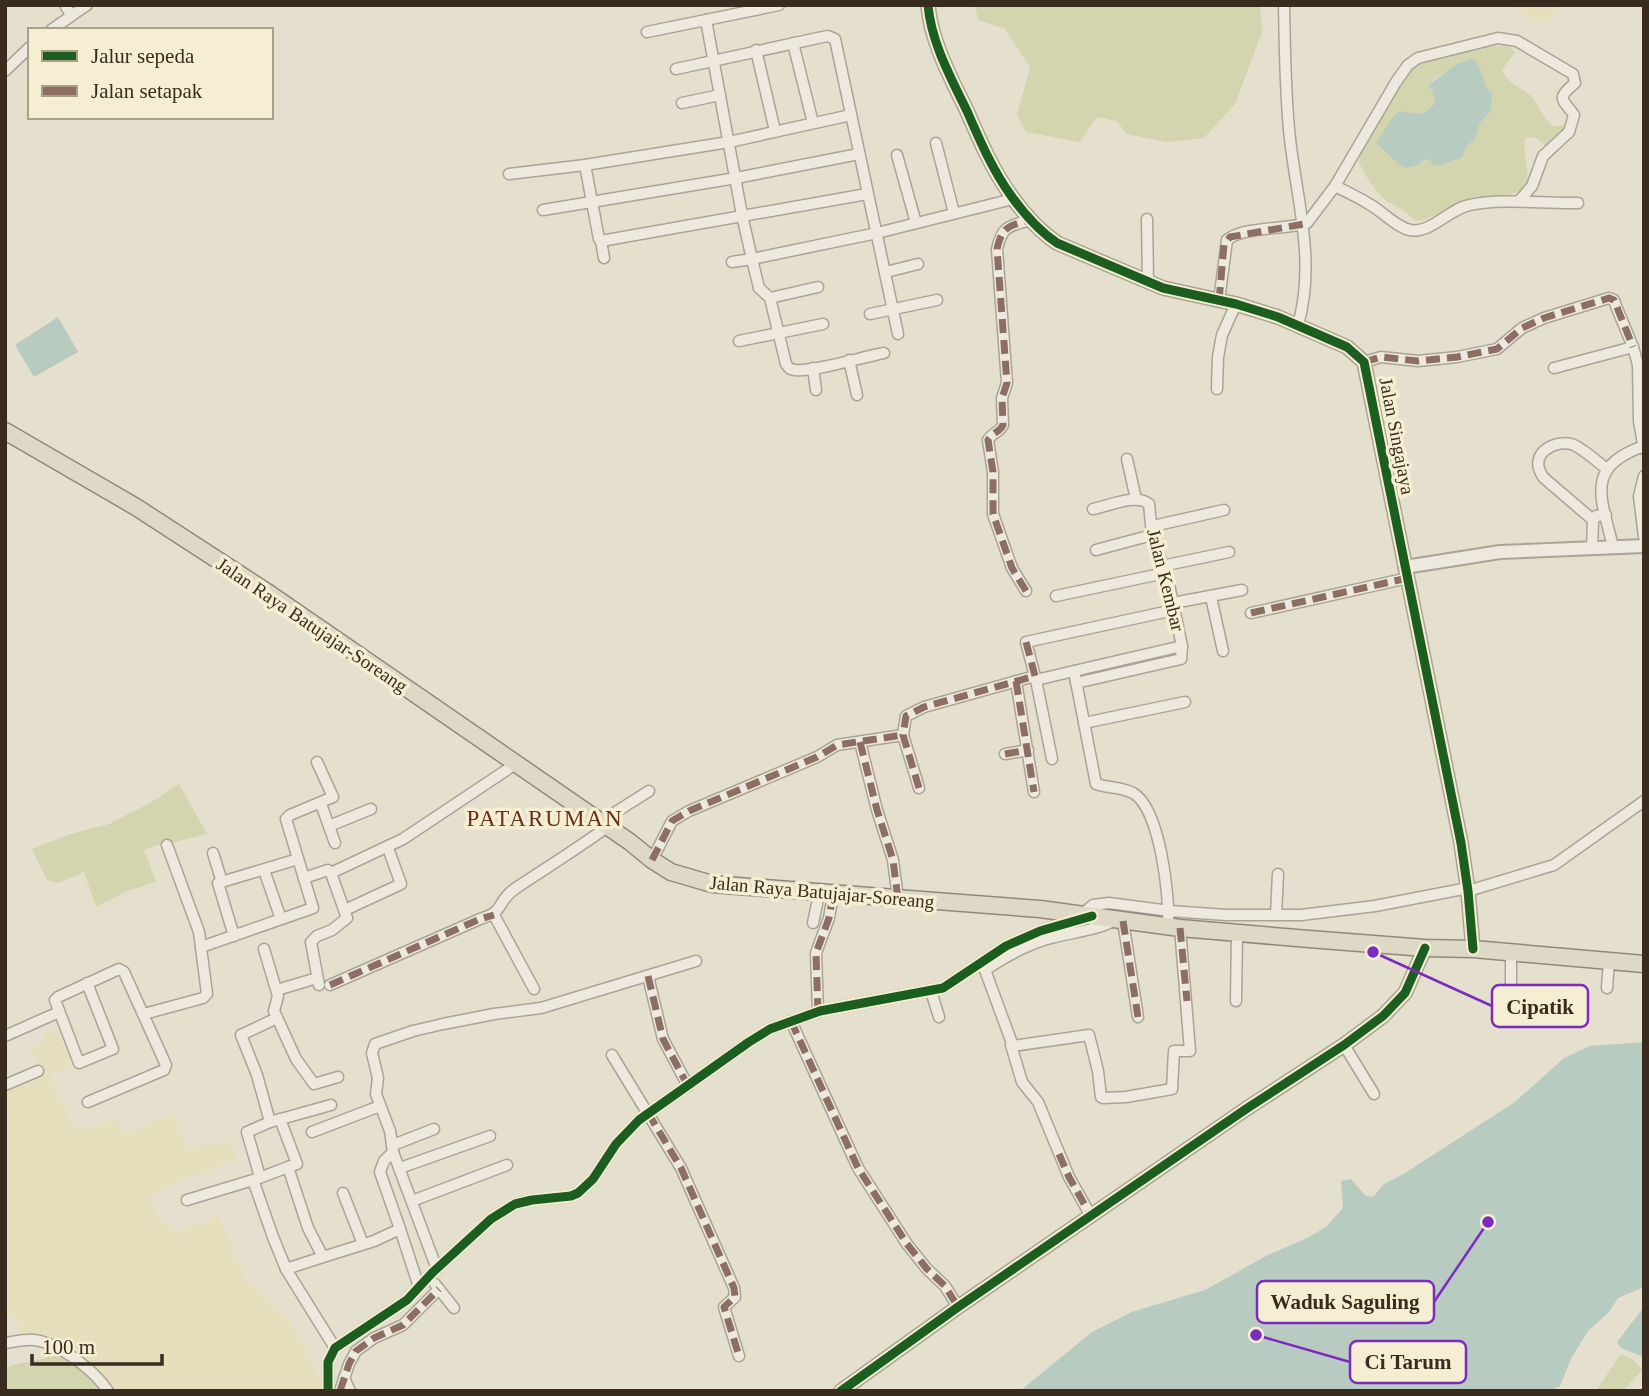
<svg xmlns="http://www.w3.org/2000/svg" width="1649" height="1396" font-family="'Times New Roman',serif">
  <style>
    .farmland { fill: #e5dfbd }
    .green { fill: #d3d5af; fill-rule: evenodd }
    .water { fill: #b8cbc0 }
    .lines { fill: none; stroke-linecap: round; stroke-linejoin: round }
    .minor-casing { stroke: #aaa496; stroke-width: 13 }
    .tertiary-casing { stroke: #aaa496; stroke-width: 16 }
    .trunk-casing { stroke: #8f897d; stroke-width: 19 }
    .minor { stroke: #ede9df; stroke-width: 10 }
    .tertiary { stroke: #ede9df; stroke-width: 12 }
    .trunk { stroke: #ded8c7; stroke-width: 16 }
    .quiet { stroke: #8d6e63; stroke-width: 7; stroke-dasharray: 14 7; stroke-linecap: butt }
    .cycleway-casing { stroke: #f6eed2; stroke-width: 13 }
    .cycleway { stroke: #1b5e20; stroke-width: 9 }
    .labels { text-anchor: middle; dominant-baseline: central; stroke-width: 7; stroke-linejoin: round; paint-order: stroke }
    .street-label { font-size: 19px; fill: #392c1e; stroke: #f6eed2 }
    .quarter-label { font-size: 23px; letter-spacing: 2px; fill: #672f1c; stroke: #f6eed2 }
    .leader { fill: none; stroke: #7b2cbf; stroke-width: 2.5 }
    .callout-dot { fill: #7b2cbf; stroke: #f6eed2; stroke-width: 2.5 }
    .callout { fill: #f6eed2; stroke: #7b2cbf; stroke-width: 2.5 }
    .callout-label { font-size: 21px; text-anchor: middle; font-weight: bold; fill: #392c1e }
  </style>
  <rect width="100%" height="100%" fill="#e5dfcd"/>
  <!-- farmland -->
  <g class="farmland">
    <polygon points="1511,5 1562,5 1545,25"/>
    <polygon points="56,1030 69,1057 71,1067 50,1074 73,1128 94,1126 116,1119 124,1133 173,1115 182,1132 186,1148 230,1140 237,1159 177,1183 151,1197 158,1218 165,1219 177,1233 219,1215 247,1284 256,1283 270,1305 291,1322 305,1345 324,1391 119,1391 114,1384 101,1388 65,1359 52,1355 51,1340 23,1337 14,1315 5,1316 5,1091 43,1076 30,1047 43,1043 44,1034"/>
  </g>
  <!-- green -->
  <g class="green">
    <polygon points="975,5 1260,5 1262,32 1235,104 1204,138 1167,142 1126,134 1117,121 1097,117 1080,142 1026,132 1017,115 1030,67 1005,29 978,20"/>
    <path d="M 1490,46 L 1510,47 L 1515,52 L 1502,70 C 1511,89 1524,86 1534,100 C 1541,110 1544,118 1554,127 L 1562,125 L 1566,131 L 1550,146 L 1546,146 L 1534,137 L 1527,138 L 1524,141 L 1528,179 L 1522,190 L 1511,194 L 1470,200 L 1423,220 L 1415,221 C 1405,209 1399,209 1387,201 C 1374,190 1367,178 1359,163 C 1361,141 1406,69 1426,58 C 1435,53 1477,48 1490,46 ZM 1477,62 C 1482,80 1490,93 1491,111 L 1480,123 L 1475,139 L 1466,147 L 1462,158 L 1447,162 L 1426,159 L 1417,165 L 1398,164 L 1391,154 L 1401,111 C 1419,114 1421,117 1435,103 L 1432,91 L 1428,85 C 1442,70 1458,67 1477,62 Z"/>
    <polygon points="179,784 207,834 163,845 157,845 144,850 156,882 127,891 96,907 84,872 58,883 47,880 32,849 71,834 109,824 150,803"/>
    <path d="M 52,1355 C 71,1360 91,1374 102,1391 L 5,1391 L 5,1368 C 20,1361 37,1363 52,1355 Z"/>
    <path d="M 1620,1355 C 1630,1356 1636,1361 1642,1370 L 1623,1391 L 1596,1391 Z"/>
  </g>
  <!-- water -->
  <g class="water">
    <path d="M 1474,59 C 1482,67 1482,83 1490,93 L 1492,88 L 1491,111 L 1480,123 L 1475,139 L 1466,147 L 1462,158 L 1448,162 L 1445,165 L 1434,166 L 1430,160 L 1426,159 L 1417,165 L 1405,168 C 1394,162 1386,151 1376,143 L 1394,115 L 1401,111 C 1419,114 1422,117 1435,103 L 1432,91 L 1428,85 L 1458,63 Z"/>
    <polygon points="58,317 78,352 34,377 15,345"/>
    <polygon points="1644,1042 1644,1287 1618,1298 1609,1312 1588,1331 1572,1357 1560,1386 1549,1391 1020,1391 1092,1332 1132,1312 1205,1290 1268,1255 1307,1238 1326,1227 1343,1208 1341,1181 1351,1179 1366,1196 1373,1197 1384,1184 1402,1175 1515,1102 1564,1058 1590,1046"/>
    <polygon points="1644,1307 1644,1357 1621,1348 1617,1342"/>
  </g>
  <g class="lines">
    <!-- minor casing -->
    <g class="minor-casing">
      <g id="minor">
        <polyline points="65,5 71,15"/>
        <path d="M 1284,5 C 1285,50 1285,95 1290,139 C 1297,201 1316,262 1298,325"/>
        <polyline points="706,20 742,215 752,259 877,233 1013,199"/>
        <polyline points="51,30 87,5"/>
        <polyline points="647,32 779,5"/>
        <polyline points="793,43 813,123"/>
        <polyline points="756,50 775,131"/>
        <polyline points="676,69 818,38 828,36 835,39 898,334"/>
        <polyline points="5,71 30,47"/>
        <polyline points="682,103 720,95"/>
        <polyline points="936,143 954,213"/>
        <polyline points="897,155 916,223"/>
        <polyline points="585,165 599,239 601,241 867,194"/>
        <polyline points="509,174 585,165 729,142 851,115"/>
        <path d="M 1335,186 C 1347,192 1358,197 1369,204 C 1382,211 1396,227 1410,230 C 1431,234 1450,208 1470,205 C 1505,198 1542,204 1578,203"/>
        <polyline points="543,210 736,178 859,154"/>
        <polyline points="1147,219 1148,283"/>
        <polyline points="601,241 604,258"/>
        <path d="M 732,262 L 752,259 L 759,288 L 770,298 L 786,364 C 789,368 789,369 795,370 C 814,372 862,357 884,353"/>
        <polyline points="886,272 918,264"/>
        <polyline points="770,298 818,287"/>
        <path d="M 1219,301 L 1227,240 C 1243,226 1285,230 1307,223 L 1335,186 L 1396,82 L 1408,65 L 1418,58 L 1498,38 L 1517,41 L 1573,74 L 1575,83 C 1556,99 1562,98 1574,115 L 1569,132 L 1543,156 L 1532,186 L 1519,201"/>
        <polyline points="870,314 937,300"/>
        <polyline points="739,341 823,324"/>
        <polyline points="849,360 857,395"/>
        <polyline points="1364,362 1381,357 1418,361 1457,357 1497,349 1522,328 1544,318 1609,298 1614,300 1616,306 1633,347 1638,365 1639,421 1644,449"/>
        <polyline points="813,368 816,390"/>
        <polyline points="1554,368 1633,347"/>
        <polyline points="1217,389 1218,357 1222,335 1236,304"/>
        <polyline points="1127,459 1136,499"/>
        <polyline points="1644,476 1639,496 1644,537"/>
        <path d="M 1093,509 C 1108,506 1137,493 1149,504 L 1152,535 L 1168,580 L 1182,646 L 1074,671 L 1096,784 C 1108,788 1121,787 1133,793 C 1160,808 1170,897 1168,926"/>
        <path d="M 1593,520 L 1544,478 C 1525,453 1558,438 1574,445 C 1586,451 1596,461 1607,469"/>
        <polyline points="1153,526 1224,510"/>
        <path d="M 1613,547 C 1602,499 1583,467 1644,446"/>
        <polyline points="1592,548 1593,520 1596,516 1606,515"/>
        <polyline points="1096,550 1152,535"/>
        <polyline points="1162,566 1229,552"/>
        <path d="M 1026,591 L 1012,568 L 993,514 L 993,472 L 988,440 C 992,433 1000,432 1003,425 L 1002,398 L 1007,383 L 997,249 C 1002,226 1009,226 1030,220"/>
        <polyline points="1056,596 1165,573"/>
        <polyline points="1211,597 1223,651"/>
        <polyline points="1173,603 1242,590"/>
        <polyline points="1251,613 1408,578"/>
        <polyline points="1036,680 1026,642 1174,610"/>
        <polyline points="1016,681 1034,792"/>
        <polyline points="1076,683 1181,659 1182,646"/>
        <polyline points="1084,723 1185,702"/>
        <polyline points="860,742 877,810 893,860 898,899"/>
        <polyline points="1005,754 1028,750"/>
        <polyline points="1052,759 1036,680 1074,671"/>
        <polyline points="919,788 903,735 906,716 924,707 1035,676"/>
        <polyline points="321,804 335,843"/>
        <polyline points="600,822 649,791"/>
        <polyline points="329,826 371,809"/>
        <polyline points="213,853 222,882"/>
        <polyline points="652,860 672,821 689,811 817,757 837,745 903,735"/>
        <polyline points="264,870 281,919"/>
        <polyline points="304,878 328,870 331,873"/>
        <polyline points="1468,891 1554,865 1644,801"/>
        <polyline points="345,910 401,884 388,848"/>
        <polyline points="1082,914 1093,905 1109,903 1170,911 1226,915 1301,915 1375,906 1468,888"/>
        <polyline points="494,915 534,989"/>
        <polyline points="1276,915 1278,874"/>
        <polyline points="1123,921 1138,1017"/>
        <polyline points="813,923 819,894"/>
        <polyline points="234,936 218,883 298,859"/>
        <polyline points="201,947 313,908 286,819 290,815 333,797 317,762"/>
        <polyline points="264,949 278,996 274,1011 296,1059 314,1084 338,1077"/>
        <polyline points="1511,952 1511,1006"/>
        <path d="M 983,965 L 985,970 C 1006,956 1027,944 1051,938 C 1073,932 1095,931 1115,920"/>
        <polyline points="985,970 1013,1046 1089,1035 1098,1071 1101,1097 1103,1098 1126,1097 1172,1089 1174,1051 1190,1051 1180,928"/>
        <polyline points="648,976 663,1039 688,1086"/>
        <polyline points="87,983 113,1049 79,1063 55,1000 58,997 119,969 124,972 166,1065 164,1070 88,1102"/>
        <polyline points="319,985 311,942 317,936 332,930 347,918 331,873 403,839 514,765"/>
        <path d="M 330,985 L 480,919 C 507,911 495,902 516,888 C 546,868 577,849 607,827"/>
        <polyline points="1607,988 1609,961"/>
        <polyline points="277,990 317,978"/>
        <polyline points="931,991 939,1017"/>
        <polyline points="1236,1001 1237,933"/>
        <polyline points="818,1012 816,953 829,918 833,895"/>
        <polyline points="144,1014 203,998 207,994 199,932 167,845"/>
        <polyline points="791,1021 858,1168 907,1244 927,1269 945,1286 958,1307"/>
        <polyline points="5,1036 59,1012"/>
        <polyline points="1011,1045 1022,1082 1038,1102 1069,1177 1091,1216"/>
        <polyline points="1344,1045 1374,1094"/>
        <polyline points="612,1055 681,1168 734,1288 735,1297 724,1307 739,1356"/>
        <polyline points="5,1085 38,1071"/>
        <polyline points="280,1119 297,1164 288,1167 308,1228 323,1257 374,1241 400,1229 380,1172 384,1161 393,1152 390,1131 376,1094 378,1078 372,1053 375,1044 413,1031 443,1024 494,1014 541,1008 696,961"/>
        <polyline points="270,1122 257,1075 241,1035 277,1018"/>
        <polyline points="312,1132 380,1106"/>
        <polyline points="393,1145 434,1129"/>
        <polyline points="393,1152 437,1269"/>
        <polyline points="400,1168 490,1136"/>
        <polyline points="260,1177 247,1132 270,1122 331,1105"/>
        <polyline points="254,1180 288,1167"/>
        <polyline points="343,1193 363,1244"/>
        <polyline points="187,1200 253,1180 273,1237 286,1269 335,1348"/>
        <polyline points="412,1201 507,1165"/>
        <polyline points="400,1229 419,1287"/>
        <polyline points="286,1269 323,1257"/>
        <polyline points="435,1284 454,1308"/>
        <path d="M 5,1343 C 14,1342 24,1339 34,1340 C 59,1343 94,1370 108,1391"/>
        <polyline points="344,1378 350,1391"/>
        <polyline points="328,1391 328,1362 335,1348 407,1300 433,1272 491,1219 515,1204 532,1200 571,1196 578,1193 593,1179 616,1144 639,1120 749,1042 770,1029 820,1011 943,988 1006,946 1040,931 1081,918"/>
        <polyline points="340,1391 349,1364 356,1351 374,1338 403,1325 439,1289"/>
      </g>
    </g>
    <!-- tertiary casing -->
    <g class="tertiary-casing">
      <g id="tertiary">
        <path d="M 928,5 C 931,42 951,78 967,111 C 980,141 993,171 1012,197 C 1025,215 1039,231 1057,243 L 1163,288 L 1236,304 L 1278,317 L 1347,347 L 1364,362 L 1461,843 L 1468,891 L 1473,949"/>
        <polyline points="1405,567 1500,552 1644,546"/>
        <polyline points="841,1391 958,1307 1246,1109 1344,1045 1383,1016 1405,993 1425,948"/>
      </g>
    </g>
    <!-- trunk casing -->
    <g class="trunk-casing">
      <polyline id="trunk" points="5,431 136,507 270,594 630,842 652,860 671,872 712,884 1040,909 1180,928 1309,939 1425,948 1473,949 1644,964"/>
    </g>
    <!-- minor -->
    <use href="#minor" class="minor"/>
    <!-- tertiary -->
    <use href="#tertiary" class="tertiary"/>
    <!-- trunk -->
    <use href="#trunk" class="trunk"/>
    <!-- quiet -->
    <g class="quiet">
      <polyline points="1219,301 1224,245 1230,237 1304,224"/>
      <polyline points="1364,362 1381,357 1418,361 1457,357 1497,349 1522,328 1544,318 1609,298 1614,300 1633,347"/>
      <path d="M 1026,591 L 1012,568 L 993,514 L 993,472 L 988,440 C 992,433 1000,432 1003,425 L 1002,398 L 1007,383 L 997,249 C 1002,226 1009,226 1030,220"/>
      <polyline points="1251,613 1408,578"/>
      <polyline points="1016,681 1034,792"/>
      <polyline points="860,742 877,810 893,860 898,899"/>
      <polyline points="1005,754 1028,750"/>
      <polyline points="919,788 903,735 906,716 924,707 1035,676 1026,642"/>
      <polyline points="652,860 672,821 689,811 817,757 837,745 903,735"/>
      <polyline points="1123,921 1138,1017"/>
      <polyline points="1180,928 1187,1001"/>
      <polyline points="648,976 663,1039 688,1086"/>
      <polyline points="330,985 480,919 494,915"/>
      <polyline points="818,1012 816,953 829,918 833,895"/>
      <polyline points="791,1021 858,1168 907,1244 927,1269 945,1286 958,1307"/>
      <polyline points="648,1113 681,1168 734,1288 735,1297 724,1307 739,1356"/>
      <polyline points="1059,1154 1069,1177 1091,1216"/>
      <polyline points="340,1391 349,1364 356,1351 374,1338 403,1325 439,1289"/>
    </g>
    <!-- cycleway casing -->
    <g class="cycleway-casing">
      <g id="cycleway">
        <path d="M 928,5 C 931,42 951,78 967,111 C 980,141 993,171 1012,197 C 1025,215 1039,231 1057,243 L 1163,288 L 1236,304 L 1278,317 L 1347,347 L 1364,362 L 1461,843 L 1468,891 L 1473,949"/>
        <polyline points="328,1391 328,1362 335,1348 407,1300 433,1272 491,1219 515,1204 532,1200 571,1196 578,1193 593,1179 616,1144 639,1120 749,1042 770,1029 820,1011 943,988 1006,946 1040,931 1092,916"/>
        <polyline points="841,1391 958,1307 1246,1109 1344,1045 1383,1016 1405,993 1425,948"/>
      </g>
    </g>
    <!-- cycleway -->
    <use href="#cycleway" class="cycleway"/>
  </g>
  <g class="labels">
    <!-- street labels -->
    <g class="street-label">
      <text transform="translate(1397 436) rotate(79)">Jalan Singajaya</text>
      <text transform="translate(1166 580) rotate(76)">Jalan Kembar</text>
      <text transform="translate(312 625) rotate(34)">Jalan Raya Batujajar-Soreang</text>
      <text transform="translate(822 892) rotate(5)">Jalan Raya Batujajar-Soreang</text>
    </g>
    <!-- quarter labels -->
    <g class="quarter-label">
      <text x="545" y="818">PATARUMAN</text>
    </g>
  </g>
  <!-- callouts -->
  <path class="leader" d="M1373 952L1492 1006M1488 1222L1434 1302M1256 1335L1350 1362"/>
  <g class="callout-dot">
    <circle cx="1373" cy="952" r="7"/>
    <circle cx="1488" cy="1222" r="7"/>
    <circle cx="1256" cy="1335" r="7"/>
  </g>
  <g class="callout">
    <rect x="1492" y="985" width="96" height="42" rx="7"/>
    <rect x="1257" y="1281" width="177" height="42" rx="7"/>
    <rect x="1350" y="1341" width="116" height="42" rx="7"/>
  </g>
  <g class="callout-label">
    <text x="1540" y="1014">Cipatik</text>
    <text x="1345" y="1309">Waduk Saguling</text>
    <text x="1408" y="1369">Ci Tarum</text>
  </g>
  <!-- border -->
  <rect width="1649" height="1396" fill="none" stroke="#392c1e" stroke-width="14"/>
  <!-- legend -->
  <rect x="28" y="28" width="245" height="91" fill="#f6eed2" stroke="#aaa08a" stroke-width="2"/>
  <rect x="42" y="51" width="35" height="10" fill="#1b5e20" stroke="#aaa08a" stroke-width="2"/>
  <text x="91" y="63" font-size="21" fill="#392c1e">Jalur sepeda</text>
  <rect x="42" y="86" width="35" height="10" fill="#8d6e63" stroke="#aaa08a" stroke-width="2"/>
  <text x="91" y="98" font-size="21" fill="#392c1e">Jalan setapak</text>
  <!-- scale -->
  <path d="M32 1354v10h130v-10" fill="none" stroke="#392c1e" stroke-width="3.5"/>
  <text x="42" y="1354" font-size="21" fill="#392c1e" stroke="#f6eed2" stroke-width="5" paint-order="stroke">100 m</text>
</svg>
